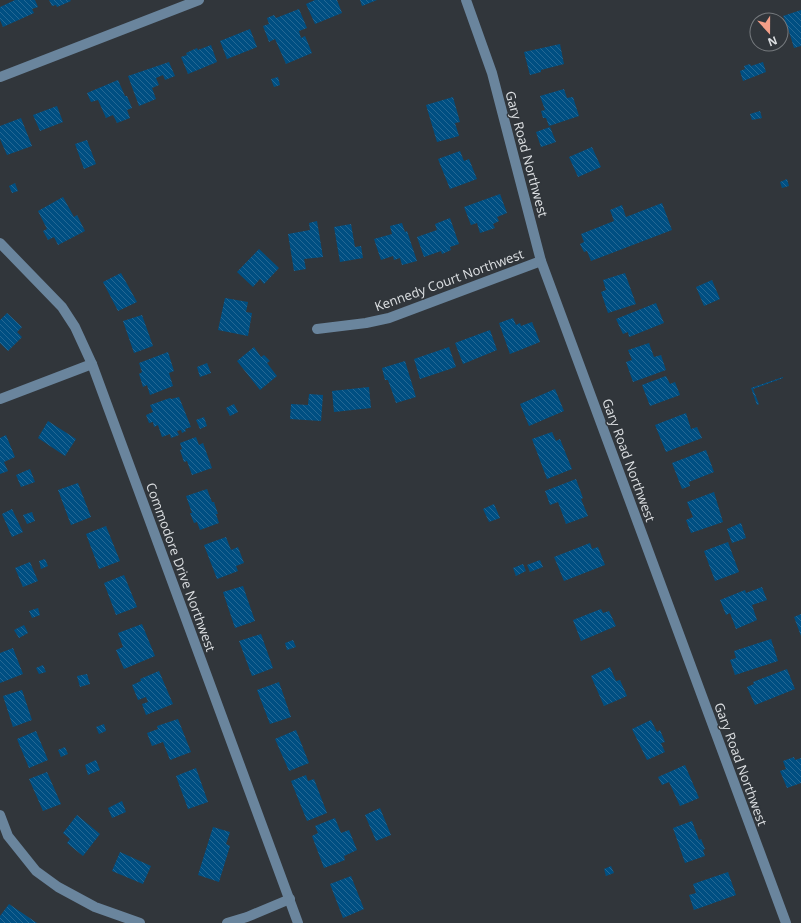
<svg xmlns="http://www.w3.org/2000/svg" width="801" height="923" font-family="'Open Sans',sans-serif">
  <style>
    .building { fill: url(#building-back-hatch) }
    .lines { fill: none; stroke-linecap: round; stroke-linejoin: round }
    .minor { stroke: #6a859d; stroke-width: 10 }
    .labels { text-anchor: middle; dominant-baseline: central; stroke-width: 3; stroke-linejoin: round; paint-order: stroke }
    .street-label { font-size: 13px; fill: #dde0e3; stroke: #31363b }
  </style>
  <defs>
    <pattern id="building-back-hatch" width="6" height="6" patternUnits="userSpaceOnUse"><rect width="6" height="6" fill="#004f82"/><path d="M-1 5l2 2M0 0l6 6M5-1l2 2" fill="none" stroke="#256894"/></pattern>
  </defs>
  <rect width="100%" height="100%" fill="#31363b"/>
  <!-- building -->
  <g class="building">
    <polygon points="15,0 35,0 38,7 32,9 34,13 3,27 0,20 0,7"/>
    <polygon points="49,0 70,0 71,1 57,7 56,5 52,6"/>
    <polygon points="315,0 337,0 342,13 315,24 306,4"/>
    <polygon points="360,0 377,0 362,6"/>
    <polygon points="299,9 307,28 299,31 301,38 305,36 312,53 286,64 275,39 269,42 263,26 269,24 267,18 274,15 276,18"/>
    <polygon points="801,10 801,46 794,48 787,25 783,27 781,21 785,20 783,16"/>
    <polygon points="250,29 257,47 227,59 220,41"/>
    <polygon points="560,44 564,64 541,70 541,72 530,75 524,52"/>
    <polygon points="211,45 217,62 188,74 181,57 187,55 186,53 197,48 198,50"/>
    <polygon points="169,62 175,76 165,80 163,75 156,78 159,85 152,88 156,99 139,106 128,76"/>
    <polygon points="763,62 766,72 743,81 740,71 745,69 744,66 750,64 751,66"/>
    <polygon points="278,77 280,85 274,87 271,79"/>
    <polygon points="118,80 125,96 127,96 132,108 127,110 130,118 117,123 113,115 106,118 98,100 91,102 87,93"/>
    <polygon points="564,89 567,98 573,97 579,116 549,126 546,118 543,118 541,111 545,110 540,96"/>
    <polygon points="453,97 460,122 455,123 459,136 437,142 426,105"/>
    <polygon points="57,106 63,122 40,131 33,115"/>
    <polygon points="760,111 762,118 752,120 750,114"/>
    <polygon points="21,118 32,146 7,155 0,139 0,126"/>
    <polygon points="550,127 556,142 541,147 536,132"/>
    <polygon points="87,140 96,164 84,169 75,144"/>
    <polygon points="592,147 601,167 578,177 569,157"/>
    <polygon points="460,151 464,161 469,159 477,179 450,189 438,159"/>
    <polygon points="787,179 789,186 782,188 780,182"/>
    <polygon points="15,183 18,191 12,193 9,186"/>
    <polygon points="500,194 507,213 497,217 499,221 493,224 495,228 480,233 477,223 471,225 464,207"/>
    <polygon points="63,197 74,217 77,215 85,231 58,245 54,237 48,240 43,231 47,229 38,211"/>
    <polygon points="662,203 672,230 591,261 587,251 584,252 580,244 584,242 581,234 614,221 610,210 622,205 626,217"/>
    <polygon points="450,218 459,244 450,247 451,250 442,254 441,251 424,257 417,237 437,230 435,224"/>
    <polygon points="317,221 323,257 304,259 306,269 294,271 288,234 310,230 309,223"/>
    <polygon points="402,223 405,232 407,231 417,261 402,265 400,258 394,260 393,256 381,260 374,239 392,234 390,226"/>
    <polygon points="351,224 355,247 361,246 363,258 340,262 334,227"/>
    <polygon points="259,249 279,268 264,284 260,279 253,287 237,272"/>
    <polygon points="121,273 137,302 118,311 103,282"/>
    <polygon points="625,273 636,304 608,313 601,292 606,290 603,280"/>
    <polygon points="712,280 720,299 704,306 696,287"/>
    <polygon points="225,298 248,302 246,312 252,313 248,336 218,330"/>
    <polygon points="656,303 664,323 629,337 628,332 623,334 616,319"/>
    <polygon points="7,313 22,327 17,332 22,337 8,351 0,343 0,320"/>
    <polygon points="142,315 153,346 134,353 123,321"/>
    <polygon points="513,318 516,325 520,323 521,326 532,322 540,342 510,354 499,323"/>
    <polygon points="490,330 497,350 463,364 455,343"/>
    <polygon points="649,343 654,357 661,355 666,370 633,382 626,362 632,360 628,350"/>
    <polygon points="254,347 261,357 264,355 270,361 267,363 277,376 260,390 237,361"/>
    <polygon points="449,347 456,367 420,379 414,359"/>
    <polygon points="168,352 174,371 169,373 173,386 150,395 147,385 143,387 139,374 142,372 139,363"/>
    <polygon points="405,361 416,397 396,403 388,380 385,380 382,368"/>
    <polygon points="207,363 211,373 200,377 197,367"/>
    <polygon points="666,376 670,384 675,382 680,395 650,406 642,385"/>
    <polygon points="783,377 783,378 753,389 759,404 757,405 751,388"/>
    <polygon points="369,387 371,408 334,412 332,391"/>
    <polygon points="555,389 564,411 529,426 520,404"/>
    <polygon points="309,394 323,395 321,421 290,419 291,404 308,405"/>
    <polygon points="179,397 191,427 185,429 186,431 182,433 181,430 177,431 179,435 171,438 170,434 162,437 158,425 154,427 153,422 149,423 146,415 153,412 150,405 170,398 171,399"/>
    <polygon points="234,404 238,412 230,416 226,408"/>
    <polygon points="686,413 691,429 697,427 702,438 666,452 655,425"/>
    <polygon points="204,417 207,426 200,429 196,420"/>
    <polygon points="48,421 76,439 65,456 38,438"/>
    <polygon points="552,432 556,441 560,439 572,469 547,479 532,439"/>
    <polygon points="6,435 15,457 4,462 8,471 0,474 0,438"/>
    <polygon points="196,437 199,445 203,443 212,468 192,475 187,461 184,462 180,450 182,449 180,443"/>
    <polygon points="706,450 714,472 689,482 690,486 682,489 672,463"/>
    <polygon points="30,469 35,482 21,487 16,475"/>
    <polygon points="576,479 583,498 581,499 588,516 566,524 558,502 550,505 545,491"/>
    <polygon points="78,483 91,517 71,525 58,490"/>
    <polygon points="207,489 212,502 214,502 218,514 216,514 219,523 200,530 197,522 194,523 190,513 192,513 186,496"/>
    <polygon points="714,492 723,522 691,533 686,520 693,517 687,502"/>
    <polygon points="494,504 500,518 489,522 483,509"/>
    <polygon points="12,509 23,532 12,537 2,514"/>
    <polygon points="32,512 35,521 27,524 23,515"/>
    <polygon points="741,523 746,538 732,543 727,529"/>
    <polygon points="106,526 120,561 99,569 86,534"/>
    <polygon points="226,537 231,550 238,547 244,563 236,566 238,571 217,579 204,545"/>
    <polygon points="728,542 739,572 715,581 704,551"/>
    <polygon points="590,543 592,549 598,547 605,565 564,581 554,557"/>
    <polygon points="45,559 48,566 41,569 39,561"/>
    <polygon points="540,560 543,567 530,572 527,565"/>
    <polygon points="30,562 38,581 23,587 15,568"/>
    <polygon points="523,564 526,571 516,576 513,568"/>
    <polygon points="124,575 137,607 116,615 104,583"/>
    <polygon points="243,586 255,621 235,628 223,592"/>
    <polygon points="762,587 767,600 752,605 757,620 736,629 730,613 726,615 720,600 745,590 746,593"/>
    <polygon points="38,608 40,615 32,618 29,611"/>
    <polygon points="601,609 603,613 609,611 616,626 581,641 573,620"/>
    <polygon points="801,614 801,636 794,617"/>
    <polygon points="142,624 155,656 124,669 116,650 123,647 118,633"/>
    <polygon points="24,625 28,633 19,638 14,630"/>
    <polygon points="261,634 273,668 252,676 239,641"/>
    <polygon points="771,639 778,661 735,675 730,660 736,658 734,651"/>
    <polygon points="293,640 296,647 287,650 285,643"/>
    <polygon points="13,648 23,674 0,683 0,653"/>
    <polygon points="43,665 46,672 39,674 36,668"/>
    <polygon points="610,667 616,681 620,680 627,696 604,706 591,676"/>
    <polygon points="787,669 795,689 755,705 747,687 754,684 753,682"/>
    <polygon points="159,671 173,704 146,715 142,704 148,702 146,697 138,700 132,685 141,681 140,679"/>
    <polygon points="87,674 90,684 80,687 77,676"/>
    <polygon points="279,682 291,717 270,724 257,690"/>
    <polygon points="22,690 32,720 13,727 3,696"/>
    <polygon points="178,719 191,752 170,760 163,742 152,746 147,733 158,729 157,726"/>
    <polygon points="651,720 657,732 660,730 665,742 661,743 665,752 647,760 632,729"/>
    <polygon points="104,724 106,731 99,734 96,727"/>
    <polygon points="296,730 309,763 289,771 275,739"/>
    <polygon points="36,731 48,760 29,768 17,739"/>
    <polygon points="65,747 68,754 61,757 58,750"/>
    <polygon points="794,757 795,760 801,758 801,783 787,788 780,771 786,769 783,761"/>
    <polygon points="96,760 100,770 88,775 85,765"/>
    <polygon points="685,765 699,798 680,806 669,782 662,785 658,777"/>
    <polygon points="196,768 208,802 188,809 176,776"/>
    <polygon points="47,772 61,804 43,811 29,779"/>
    <polygon points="306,775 308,781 314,779 327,813 307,821 291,781"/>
    <polygon points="122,801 126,812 112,818 108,808"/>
    <polygon points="380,808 391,835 376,841 365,815"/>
    <polygon points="77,815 100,834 83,856 67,843 70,839 63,833"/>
    <polygon points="335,818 341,833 349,830 357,850 344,856 345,860 324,868 312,836 318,833 315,826"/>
    <polygon points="692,821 699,840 701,839 705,849 703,850 705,856 685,863 673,828"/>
    <polygon points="213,827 230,832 226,844 230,846 219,882 198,875"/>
    <polygon points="120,852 151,866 143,884 112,871"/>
    <polygon points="611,866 614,873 606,876 604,869"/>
    <polygon points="728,872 736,895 694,910 689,895 696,893 693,884"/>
    <polygon points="351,876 364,909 343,918 330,884"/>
    <polygon points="9,904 37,923 0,923 0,916"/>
  </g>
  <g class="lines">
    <!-- minor -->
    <g class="minor">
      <polyline points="466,0 492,73 541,261 786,923"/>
      <polyline points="0,77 199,0"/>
      <polyline points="0,243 62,307 75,327 92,364 298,923"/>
      <polyline points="317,329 366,323 389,318 541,261"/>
      <polyline points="0,399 92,364"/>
      <polyline points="0,815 8,836 36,871 58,887 95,907 140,923"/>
      <polyline points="227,923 247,917 290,899"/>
    </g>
  </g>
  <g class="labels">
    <!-- street labels -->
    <g class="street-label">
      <text transform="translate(527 154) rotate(75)">Gary Road Northwest</text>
      <text transform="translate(449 280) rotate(-20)">Kennedy Court Northwest</text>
      <text transform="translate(629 460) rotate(70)">Gary Road Northwest</text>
      <text transform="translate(181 567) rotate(70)">Commodore Drive Northwest</text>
      <text transform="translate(741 764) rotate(70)">Gary Road Northwest</text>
    </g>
  </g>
  <!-- north arrow -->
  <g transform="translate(769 32) rotate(159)"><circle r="19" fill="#31363b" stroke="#767a7e"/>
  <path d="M0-3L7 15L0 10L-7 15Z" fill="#f49e87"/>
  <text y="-6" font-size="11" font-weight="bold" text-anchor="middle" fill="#dde0e3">N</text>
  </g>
</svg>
